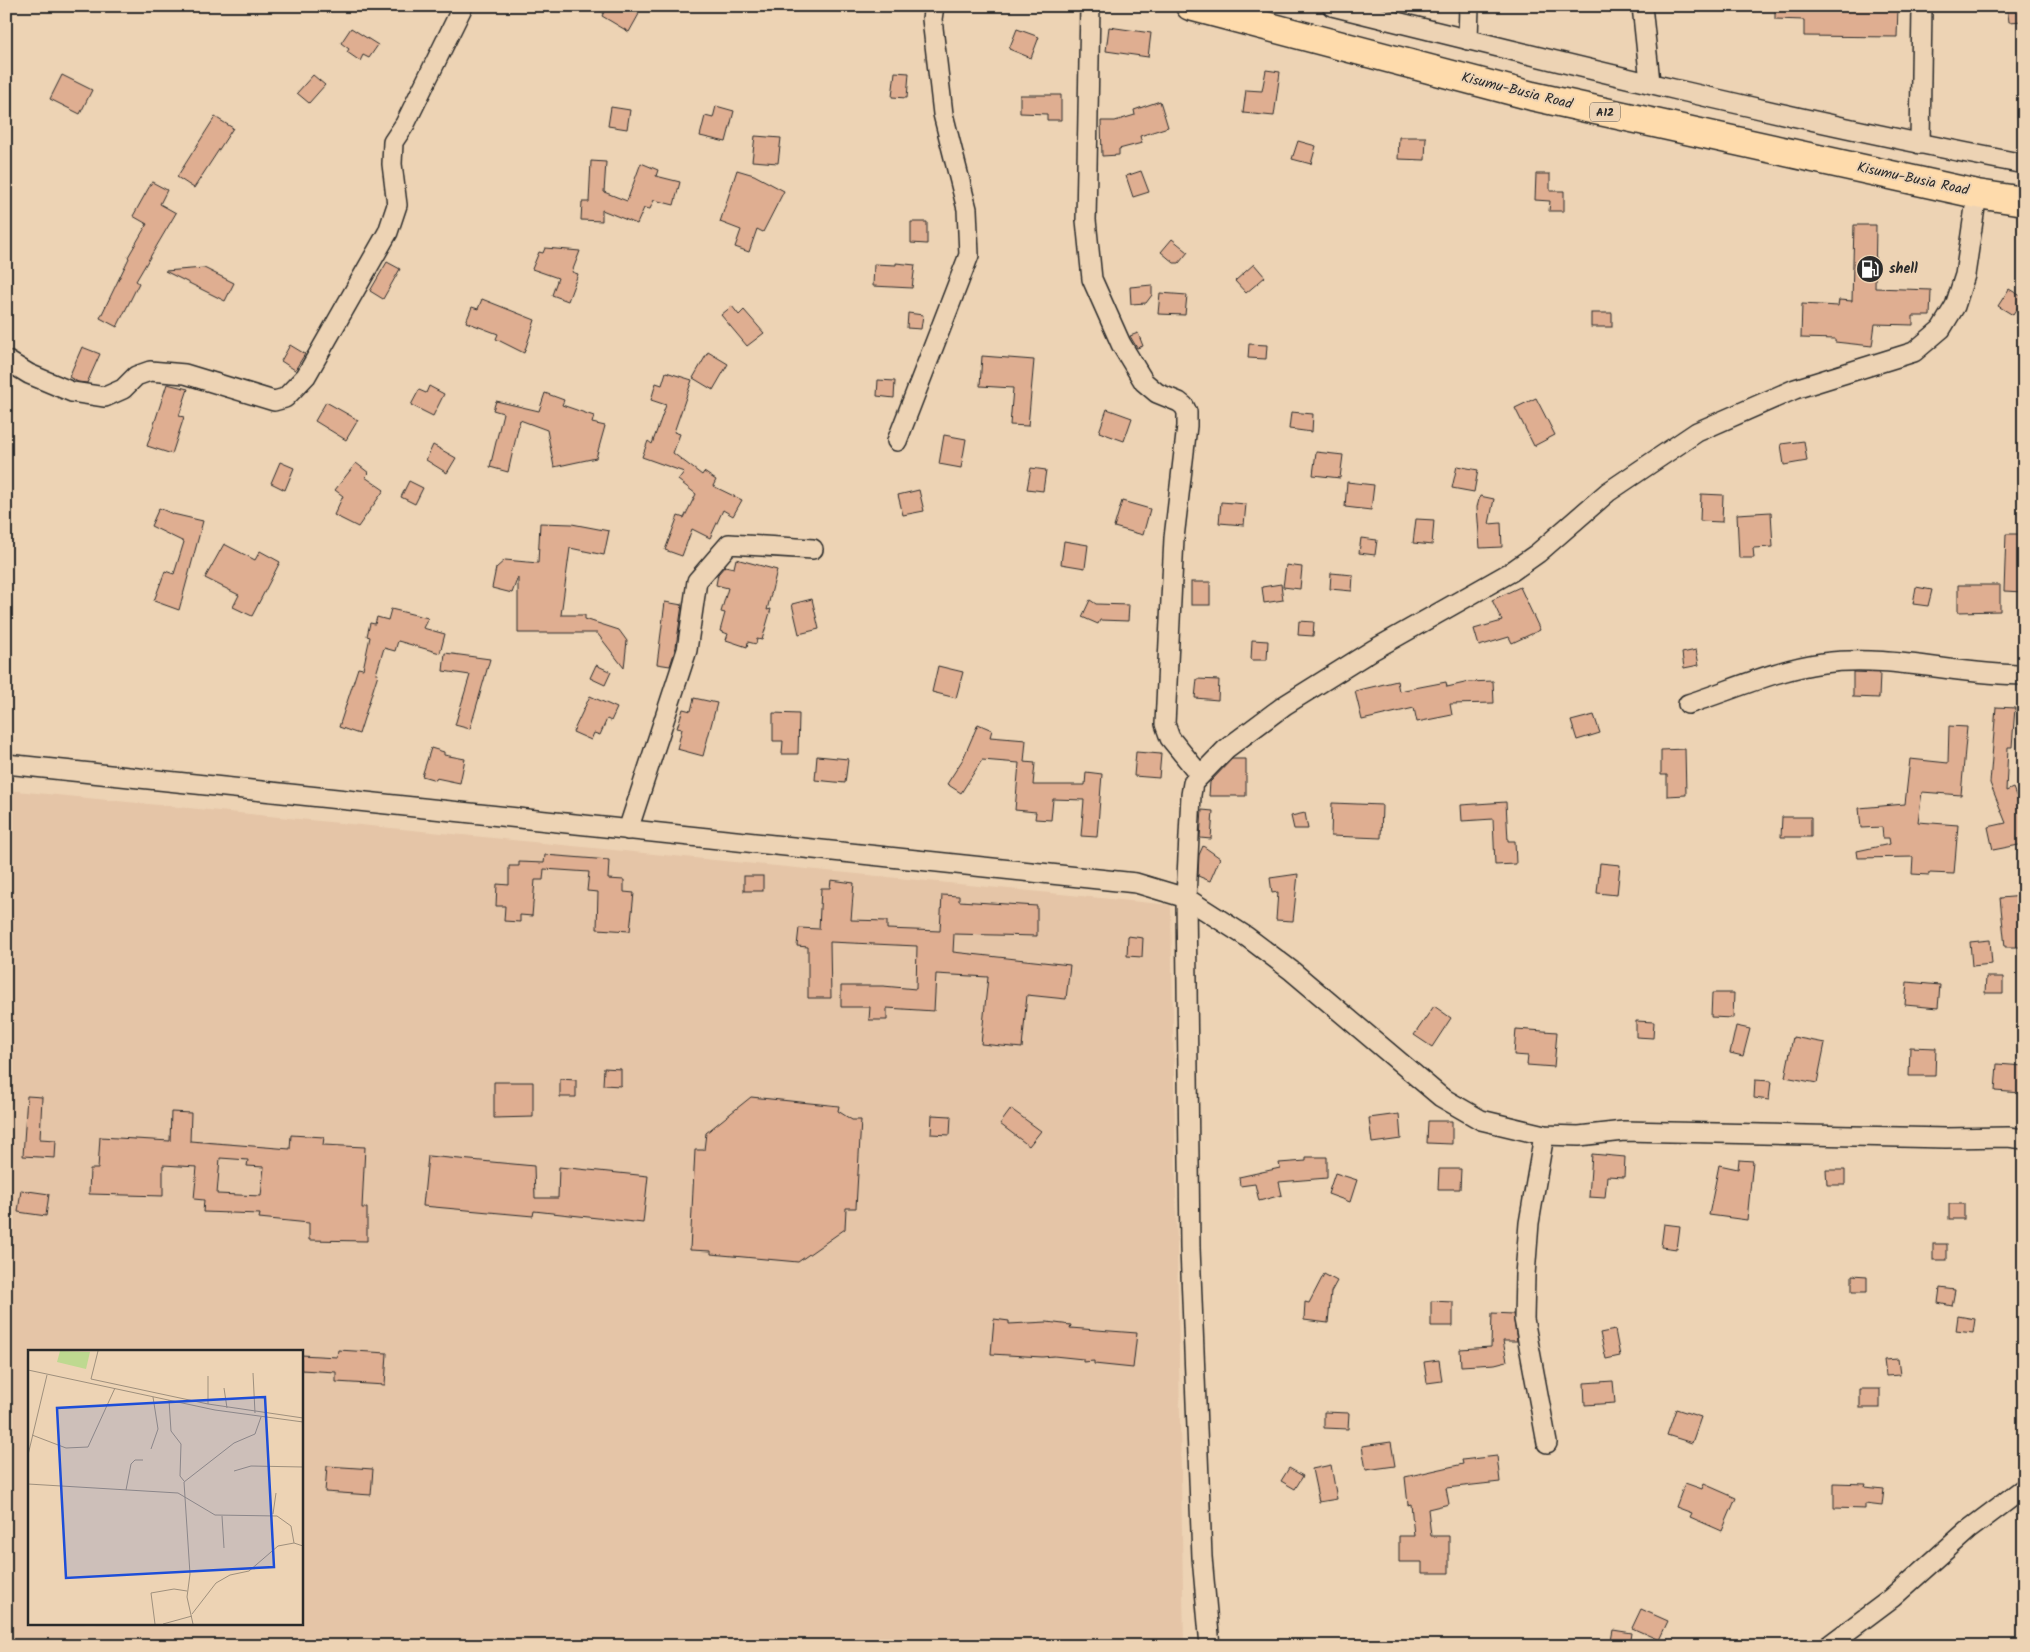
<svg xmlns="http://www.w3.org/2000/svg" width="2030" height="1652" font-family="Kalam,sans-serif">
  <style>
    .built { fill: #e5c5a7; fill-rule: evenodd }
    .building { fill: #dfae91; stroke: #2b2b2b; fill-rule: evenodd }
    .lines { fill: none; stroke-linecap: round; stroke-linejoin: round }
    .minor-casing { stroke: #2b2b2b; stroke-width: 22 }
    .highway-casing { stroke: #2b2b2b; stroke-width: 31 }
    .minor { stroke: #edd3b4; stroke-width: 19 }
    .highway { stroke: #fedbac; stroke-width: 28 }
    .labels { text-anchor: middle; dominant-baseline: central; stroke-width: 4; stroke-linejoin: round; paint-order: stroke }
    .shield { fill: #edd3b4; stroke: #655d54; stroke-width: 1 }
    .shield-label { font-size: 12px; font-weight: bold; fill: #2b2b2b }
    .street-label { font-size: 14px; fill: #2b2b2b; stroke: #edd3b4 }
    .poi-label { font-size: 14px; font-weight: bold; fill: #2b2b2b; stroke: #edd3b4; text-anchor: start }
    .inset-road { fill: none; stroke: #9f907d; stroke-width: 1 }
    .view { fill: #1d4ed8; fill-opacity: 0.15; stroke: #1d4ed8; stroke-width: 2.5 }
    .inset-edge { fill: none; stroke: #2b2b2b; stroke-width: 2.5 }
  </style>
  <rect width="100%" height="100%" fill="#edd3b4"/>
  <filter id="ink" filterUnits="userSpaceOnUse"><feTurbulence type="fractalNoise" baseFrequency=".02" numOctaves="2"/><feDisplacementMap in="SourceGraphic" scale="10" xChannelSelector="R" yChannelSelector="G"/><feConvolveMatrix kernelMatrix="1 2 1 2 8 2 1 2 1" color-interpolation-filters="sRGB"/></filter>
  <g filter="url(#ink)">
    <!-- built -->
    <path class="built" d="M 6,790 L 1171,905 L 1184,1646 L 6,1646 ZM 29,1351 L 301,1351 L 301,1623 L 29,1623 Z"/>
    <!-- building -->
    <g class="building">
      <polygon points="607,6 626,6 639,14 629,32 602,16"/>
      <polygon points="1775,6 1898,6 1897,37 1804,36 1804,20 1775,19"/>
      <polygon points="2007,6 2022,6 2023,21 2009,22"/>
      <polygon points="1109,27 1151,33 1148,57 1106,51"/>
      <polygon points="351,28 378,45 369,58 363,55 360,61 347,52 349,49 341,43"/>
      <polygon points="1017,29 1039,37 1031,58 1009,49"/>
      <polygon points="1266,70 1280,72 1274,116 1243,113 1246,90 1262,91"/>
      <polygon points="895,72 909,73 907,98 892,97"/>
      <polygon points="62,75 92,90 80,114 50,99"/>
      <polygon points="313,75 325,85 309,103 297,93"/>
      <polygon points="1020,95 1061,95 1061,120 1047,120 1047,114 1020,113"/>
      <polygon points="1160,101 1168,127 1140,136 1142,143 1119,149 1119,155 1102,156 1101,121 1115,121 1135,115 1134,110"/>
      <polygon points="716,106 734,111 726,142 700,136 705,116 713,118"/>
      <polygon points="611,107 630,110 627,129 608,126"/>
      <polygon points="215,117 233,128 194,188 177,177"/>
      <polygon points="755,136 781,138 778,163 752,161"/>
      <polygon points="1399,137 1426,137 1425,160 1398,159"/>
      <polygon points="1298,141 1316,146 1311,164 1292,159"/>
      <polygon points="591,161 606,162 604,192 627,201 641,163 658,170 656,176 680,182 674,205 654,200 650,209 644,208 637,224 602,210 602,221 581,220 582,202 589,202"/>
      <polygon points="737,170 754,175 784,191 763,232 757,229 749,252 735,247 741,230 720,222"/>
      <polygon points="1141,171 1149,192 1133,197 1126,176"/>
      <polygon points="1536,174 1550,174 1550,191 1564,191 1564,211 1549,211 1550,201 1535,200"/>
      <polygon points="152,182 167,190 160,204 176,213 136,281 139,283 117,327 100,318 129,258 128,257 147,224 133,216"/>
      <polygon points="911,222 927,222 927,244 911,243"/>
      <polygon points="1854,225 1876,225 1875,288 1931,290 1930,316 1913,316 1913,325 1875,324 1872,346 1835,342 1835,339 1801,338 1802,304 1838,306 1839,300 1852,301"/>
      <polygon points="1172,239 1188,252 1179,263 1174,263 1161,252"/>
      <polygon points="545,248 580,251 572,272 578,274 568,301 552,295 558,278 532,269 539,252 543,253"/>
      <polygon points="387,262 400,269 383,299 370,291"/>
      <polygon points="896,263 915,265 912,288 873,286 874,264 896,265"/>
      <polygon points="1254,264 1265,277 1246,293 1235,281"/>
      <polygon points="204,268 234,283 225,301 165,271"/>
      <polygon points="1152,285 1152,295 1146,303 1131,304 1130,287"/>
      <polygon points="2009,289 2024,298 2013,315 1998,306"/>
      <polygon points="1160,293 1187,295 1185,315 1158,314"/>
      <polygon points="482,299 535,320 524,353 496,339 498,334 466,322 472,307 478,309"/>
      <polygon points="732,306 739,315 744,310 764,333 747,346 721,315"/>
      <polygon points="908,313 923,315 921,329 907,328"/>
      <rect x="1591" y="313" width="21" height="14"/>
      <polygon points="1138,333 1143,346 1137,348 1130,336"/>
      <polygon points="1249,344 1267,345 1266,359 1248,358"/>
      <polygon points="290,345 305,354 295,370 281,361"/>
      <polygon points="82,347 100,354 87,383 78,382 69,377"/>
      <polygon points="708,352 728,364 713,390 693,378"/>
      <polygon points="982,356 1034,360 1028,426 1010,425 1013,388 980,386"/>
      <polygon points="666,372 692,380 674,432 680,434 673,453 702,475 704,472 716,480 713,486 742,500 733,516 723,510 710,538 692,529 682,556 665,550 678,516 684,518 696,494 678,480 684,472 642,457 648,441 652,444 666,405 651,400 656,383 662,385"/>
      <polygon points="878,380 895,381 894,398 877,396"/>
      <polygon points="167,384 188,389 179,416 184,417 172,454 147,446"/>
      <polygon points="429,386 444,394 433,416 411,405 419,390 426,393"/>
      <polygon points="545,393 564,400 562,405 594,416 592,423 605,426 596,458 554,467 547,430 520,420 508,472 490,467 503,413 493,410 496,401 539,411"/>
      <polygon points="1536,398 1555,435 1534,446 1515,408"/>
      <polygon points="326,402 358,420 346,440 315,421"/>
      <polygon points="1107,409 1132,418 1124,441 1099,432"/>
      <polygon points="1291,412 1313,414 1312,432 1289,429"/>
      <polygon points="944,435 966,439 961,468 939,464"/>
      <polygon points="1804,441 1807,461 1784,465 1781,444"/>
      <polygon points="433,445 456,458 447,473 426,460"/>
      <polygon points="1316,452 1343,455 1340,478 1313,475"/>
      <polygon points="280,462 294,468 285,490 271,483"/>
      <polygon points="356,463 369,473 365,477 384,490 358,527 334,515 343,496 335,490"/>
      <polygon points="1457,466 1478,470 1474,492 1452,488"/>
      <polygon points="1031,468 1046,470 1043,491 1027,489"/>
      <polygon points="409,481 423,488 415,504 401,497"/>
      <polygon points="1347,482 1374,485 1371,510 1345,507"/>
      <polygon points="919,490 924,511 903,515 898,495"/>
      <polygon points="1701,494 1723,495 1722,522 1700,521"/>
      <polygon points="1480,496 1494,499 1489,524 1501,523 1502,547 1480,548 1477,507"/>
      <polygon points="1122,501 1150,509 1143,535 1114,527"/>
      <polygon points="1221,502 1246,504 1244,525 1219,523"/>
      <polygon points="159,508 173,514 203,521 179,610 154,601 165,571 174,574 184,542 151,526"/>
      <polygon points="1771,512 1773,547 1753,548 1754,558 1739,558 1737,514"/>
      <polygon points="1416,519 1434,520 1432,545 1413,543"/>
      <polygon points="540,523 572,524 609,531 604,555 570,548 561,615 585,615 585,619 619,630 627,641 624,668 597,633 518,633 518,577 512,593 492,588 496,568 505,560 538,563"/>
      <polygon points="2006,534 2024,534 2024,592 2004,591"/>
      <polygon points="1361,538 1377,540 1375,555 1359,553"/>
      <polygon points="1064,541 1088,545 1085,568 1061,564"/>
      <polygon points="224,544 255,560 260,551 280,562 252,616 233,607 239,595 205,578"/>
      <polygon points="736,559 777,570 767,610 771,609 762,640 757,639 756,644 748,642 747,647 726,640 728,634 720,631 725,613 721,612 728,588 716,585 718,574 725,566 734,568"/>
      <polygon points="1286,565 1302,567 1300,589 1283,587"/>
      <polygon points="1331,573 1353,575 1352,591 1330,589"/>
      <rect x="1191" y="582" width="19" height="23"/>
      <polygon points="1281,584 1283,600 1264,603 1262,587"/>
      <polygon points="1958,585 2000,585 2000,611 1958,612"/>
      <polygon points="1520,587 1540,630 1512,643 1509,637 1479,646 1474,629 1502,621 1492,600"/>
      <polygon points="1916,587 1932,590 1928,606 1913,604"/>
      <polygon points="812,599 819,629 799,634 792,604"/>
      <polygon points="1090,600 1096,604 1129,605 1128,621 1100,620 1098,624 1082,617"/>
      <polygon points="665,602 682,605 676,647 670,666 657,664"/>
      <polygon points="391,609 428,618 423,628 445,634 440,653 398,641 395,651 384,648 376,674 378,674 359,734 339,727 358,668 363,669 370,637 367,636 370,623 375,624 377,617 388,620"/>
      <polygon points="1299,621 1314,622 1313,636 1298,635"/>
      <polygon points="1252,640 1268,641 1267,660 1251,660"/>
      <polygon points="1696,650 1699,665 1684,668 1682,653"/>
      <polygon points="445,653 490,659 470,729 455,725 470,675 443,671"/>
      <polygon points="596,665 611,672 605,685 590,678"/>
      <polygon points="938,666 963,672 956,698 932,692"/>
      <polygon points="1853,672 1880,673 1879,698 1853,697"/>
      <polygon points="1197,679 1219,680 1218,700 1195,698"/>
      <polygon points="1397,681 1399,691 1446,682 1447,687 1469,682 1493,681 1494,703 1450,704 1452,715 1417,722 1414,708 1362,720 1355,691"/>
      <polygon points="590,696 617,708 611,721 607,719 600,735 594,733 591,740 573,732"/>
      <polygon points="694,698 717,703 703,756 677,749 682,729 677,728 683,709 691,711"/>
      <polygon points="1996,707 2015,708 2012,747 2008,747 2006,791 2013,788 2024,815 2024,844 1993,850 1988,827 2006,823 1990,783"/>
      <polygon points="773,713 799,714 798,754 782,754 783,741 773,741"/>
      <polygon points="1594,715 1600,733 1577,740 1571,721"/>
      <polygon points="978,724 992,730 990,737 1026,740 1024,762 1035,763 1033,785 1085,785 1086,772 1102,774 1097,837 1081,836 1084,800 1053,799 1051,820 1035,819 1036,812 1015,810 1019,763 982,760 961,793 947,784 963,759"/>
      <polygon points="1949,726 1967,727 1961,795 1922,792 1918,822 1958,825 1954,874 1929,873 1929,875 1912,874 1913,857 1858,858 1857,851 1890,844 1889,838 1883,838 1882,827 1861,828 1859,808 1905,804 1910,759 1948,763"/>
      <polygon points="431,748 444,752 444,755 465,759 460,783 436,778 436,780 422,776"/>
      <polygon points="1685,749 1686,795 1667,796 1667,775 1661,775 1661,750"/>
      <polygon points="1136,752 1161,754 1159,778 1134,776"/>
      <polygon points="817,756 848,759 845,783 815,780"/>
      <polygon points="1232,759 1246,759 1246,796 1209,796 1210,782"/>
      <polygon points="1506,802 1508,841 1515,841 1516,864 1495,865 1493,819 1462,821 1461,805"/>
      <polygon points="1332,803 1382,805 1381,838 1331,836"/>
      <polygon points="1202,810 1213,811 1211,839 1200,838"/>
      <polygon points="1305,813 1308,829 1294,829 1291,816"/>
      <polygon points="1782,817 1811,817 1811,837 1781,837"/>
      <polygon points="1203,846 1220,858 1210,881 1198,876 1199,855"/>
      <polygon points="545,855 609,860 608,879 624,880 624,892 634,893 630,931 597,929 598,892 587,891 589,872 544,869 543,880 535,880 532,916 520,915 520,922 504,921 505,906 496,906 497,884 509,885 509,866 519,866 519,862 544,863"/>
      <polygon points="1600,863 1620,865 1617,895 1597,893"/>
      <polygon points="1298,874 1293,921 1276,920 1278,892 1272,893 1270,878"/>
      <rect x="744" y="876" width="19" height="15"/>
      <polygon points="831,880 854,883 851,920 887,921 887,929 940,931 942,895 959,896 959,901 1037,906 1037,936 954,934 953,952 1070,965 1066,999 1027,995 1022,1048 981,1044 988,977 936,974 934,1011 887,1008 887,1020 869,1020 870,1007 841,1007 841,986 883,986 916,989 917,946 830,942 831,998 808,998 808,947 797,946 799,928 819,929 821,888 830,888"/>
      <polygon points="2024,896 2024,947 2005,947 2000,898"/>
      <polygon points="1128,936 1143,938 1142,957 1127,956"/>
      <polygon points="1990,940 1992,964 1972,966 1970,942"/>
      <polygon points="1986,977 2003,977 2003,993 1985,993"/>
      <polygon points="1907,982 1940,985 1938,1008 1905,1005"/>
      <polygon points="1712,993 1734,993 1733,1018 1711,1017"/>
      <polygon points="1434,1006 1451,1018 1432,1047 1414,1035"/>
      <polygon points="1636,1021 1654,1022 1653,1038 1636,1037"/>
      <polygon points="1736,1026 1750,1029 1743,1056 1730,1053"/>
      <polygon points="1516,1029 1557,1032 1554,1067 1527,1065 1528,1056 1514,1055"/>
      <polygon points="1793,1037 1825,1043 1817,1083 1785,1077"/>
      <polygon points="1910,1047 1936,1048 1935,1076 1909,1076"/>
      <polygon points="1997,1064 2024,1066 2022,1093 1995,1091"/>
      <polygon points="604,1068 621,1069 621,1086 603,1085"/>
      <polygon points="560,1079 576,1080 576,1097 560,1097"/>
      <polygon points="1755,1080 1771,1081 1769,1100 1754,1098"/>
      <polygon points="494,1082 533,1082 533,1117 494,1118"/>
      <polygon points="27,1096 42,1097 40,1139 56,1140 55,1158 23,1156"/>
      <polygon points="751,1097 839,1106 838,1111 852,1120 861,1120 856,1208 846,1208 845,1229 798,1262 711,1254 711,1251 690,1250 695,1150 704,1150 706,1133"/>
      <polygon points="1011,1109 1041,1131 1029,1146 1000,1124"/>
      <path d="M 171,1112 L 191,1113 L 190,1141 L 290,1149 L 291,1135 L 324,1137 L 323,1145 L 365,1147 L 362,1208 L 367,1208 L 367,1241 L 309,1240 L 309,1223 L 259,1218 L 260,1214 L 203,1212 L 204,1200 L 194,1199 L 197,1167 L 163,1165 L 163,1196 L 89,1194 L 90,1169 L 98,1169 L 100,1137 L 170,1141 ZM 220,1158 L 248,1160 L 247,1166 L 264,1167 L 261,1196 L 217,1194 Z"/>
      <polygon points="1399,1114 1401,1139 1372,1143 1369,1118"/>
      <polygon points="932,1115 951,1116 950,1135 931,1134"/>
      <polygon points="1428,1121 1452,1121 1452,1144 1427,1143"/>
      <polygon points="1592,1154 1625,1157 1624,1177 1607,1176 1605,1198 1589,1197"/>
      <polygon points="428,1156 534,1166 535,1198 558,1198 559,1167 648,1176 643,1223 534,1211 533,1216 423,1206"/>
      <polygon points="1306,1157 1327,1157 1327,1178 1279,1182 1282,1195 1259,1201 1255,1184 1240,1186 1239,1177 1280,1168 1279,1163 1306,1161"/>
      <polygon points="1739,1160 1753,1161 1747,1220 1709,1215 1719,1165 1738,1169"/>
      <polygon points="1439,1169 1461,1169 1460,1189 1438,1189"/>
      <polygon points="1826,1170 1845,1170 1845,1185 1827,1185"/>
      <polygon points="1335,1173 1357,1180 1350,1202 1328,1194"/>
      <polygon points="21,1190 49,1194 46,1216 18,1212"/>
      <rect x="1949" y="1204" width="15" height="15"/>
      <polygon points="1664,1224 1680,1226 1677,1249 1661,1247"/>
      <rect x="1933" y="1244" width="14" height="16"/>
      <polygon points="1324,1274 1337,1281 1331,1292 1328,1323 1304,1320 1305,1302 1309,1303"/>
      <polygon points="1852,1275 1867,1276 1867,1292 1852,1292"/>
      <polygon points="1940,1288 1955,1290 1952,1306 1938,1303"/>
      <polygon points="1431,1301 1453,1302 1453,1326 1431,1326"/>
      <polygon points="1492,1313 1513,1314 1517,1341 1503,1341 1507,1361 1495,1364 1461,1366 1460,1349 1491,1347"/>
      <polygon points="1958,1316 1975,1319 1973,1333 1956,1331"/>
      <polygon points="994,1319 1009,1321 1009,1324 1047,1322 1071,1325 1070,1328 1137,1333 1133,1368 1094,1364 1094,1361 1083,1362 1083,1359 1054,1356 1042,1357 991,1354"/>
      <polygon points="1615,1330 1620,1356 1606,1359 1600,1333"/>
      <polygon points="338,1350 387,1353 385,1385 336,1382 336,1372 301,1370 301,1355 337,1357"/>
      <polygon points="1898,1359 1900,1375 1886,1376 1884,1360"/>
      <polygon points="1439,1360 1442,1381 1427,1383 1424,1362"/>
      <polygon points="1613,1381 1615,1403 1585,1405 1584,1383"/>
      <rect x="1860" y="1389" width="20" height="19"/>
      <polygon points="1676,1409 1701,1417 1692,1443 1667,1435"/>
      <polygon points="1324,1412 1349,1413 1348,1429 1324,1428"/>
      <polygon points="1391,1442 1395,1466 1366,1470 1362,1446"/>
      <polygon points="1497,1456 1500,1482 1446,1488 1449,1504 1428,1509 1431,1536 1449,1536 1449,1573 1422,1573 1422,1562 1399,1562 1399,1536 1414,1536 1411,1504 1408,1505 1405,1477 1463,1464 1462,1460"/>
      <polygon points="1331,1465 1337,1499 1319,1502 1312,1469"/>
      <polygon points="327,1466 373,1469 371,1495 325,1492"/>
      <polygon points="1289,1468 1303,1476 1295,1489 1281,1481"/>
      <polygon points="1685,1483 1702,1489 1704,1484 1736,1498 1722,1531 1690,1517 1692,1513 1676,1507"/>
      <polygon points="1834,1483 1866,1484 1865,1487 1884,1489 1882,1506 1865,1504 1865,1509 1834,1508"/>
      <polygon points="1641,1609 1668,1621 1659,1640 1632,1628"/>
      <polygon points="1613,1630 1632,1633 1630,1646 1610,1646"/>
    </g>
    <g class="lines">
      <!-- minor casing -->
      <g class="minor-casing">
        <g id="minor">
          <polyline points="1090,6 1086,220 1092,279 1121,344 1144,382 1157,393 1179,402 1184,406 1187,412 1187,426 1174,538 1165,724 1170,738 1200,775"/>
          <path d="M 1332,6 C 1562,63 1792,120 2024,164"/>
          <polyline points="1642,6 1650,82"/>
          <polyline points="1468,40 1469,6"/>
          <polyline points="1920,144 1922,6"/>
          <polyline points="6,360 29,374 72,392 105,397 123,389 136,376 150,371 185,374 274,401 285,398 306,376 388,232 397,205 392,164 393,142 405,124 463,6"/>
          <polyline points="897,441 969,255 967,209 943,114 932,19 934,6"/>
          <path d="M 1688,704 C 1732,690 1777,669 1823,663 C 1890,654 1957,675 2024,675"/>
          <polyline points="6,764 1136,883 1186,898 1247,937 1292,971 1441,1097 1481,1120 1544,1135 1579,1136 1624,1131 1946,1138 2008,1137 2024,1139"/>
          <polyline points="628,830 687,650 697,581 729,544 813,549"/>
          <polyline points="1544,1135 1529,1223 1525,1275 1524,1319 1547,1443"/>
          <polyline points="1210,1646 1202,1557 1190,1248 1186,898 1191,795 1193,783 1226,749 1285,705 1373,650 1511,572 1538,553 1608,492 1697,432 1795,389 1914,352 1941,329 1955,306 1965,275 1977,194"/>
          <polyline points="1828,1646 1892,1598 1968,1530 2024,1488"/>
        </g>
      </g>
      <!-- highway casing -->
      <g class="highway-casing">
        <polyline id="highway" points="1190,6 1532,96 1977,194 2024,201"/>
      </g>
      <!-- minor -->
      <use href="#minor" class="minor"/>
      <!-- highway -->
      <use href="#highway" class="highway"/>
    </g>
  </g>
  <!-- icons -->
  <defs>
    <g id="fuel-disc" transform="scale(1.4375)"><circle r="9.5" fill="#2b2b2b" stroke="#edd3b4"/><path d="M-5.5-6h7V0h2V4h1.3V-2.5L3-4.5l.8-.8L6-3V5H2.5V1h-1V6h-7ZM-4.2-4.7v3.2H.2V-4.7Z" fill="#fff"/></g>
  </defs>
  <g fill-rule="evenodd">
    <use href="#fuel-disc" x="1870" y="269"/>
  </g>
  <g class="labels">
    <!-- shield labels -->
    <rect class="shield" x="1590" y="102.5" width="30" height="19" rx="4"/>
    <g class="shield-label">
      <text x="1605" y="112">A12</text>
    </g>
    <!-- street labels -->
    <g class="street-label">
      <text transform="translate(1517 91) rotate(14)">Kisumu-Busia Road</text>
      <text transform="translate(1913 179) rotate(12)">Kisumu-Busia Road</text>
    </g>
    <!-- poi labels -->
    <g class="poi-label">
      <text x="1889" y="269">shell</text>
    </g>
  </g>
  <!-- overview -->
  <g transform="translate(28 1350)">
    <rect width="275" height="275" fill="#edd3b4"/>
    <path d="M 32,1 L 62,2 L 58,19 L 29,12 Z" fill="#bed990"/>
    <path class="inset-road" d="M 0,20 L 187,60 L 275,72M 225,23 L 227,63M 180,26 L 180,54M 63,29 L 180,54 L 275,68M 63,29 L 70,1M 196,38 L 199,58M 141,50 L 143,81 L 153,94 L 152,126 L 156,131M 4,85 L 38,98 L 60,97 L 87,38M 123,99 L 130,79 L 125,47M 0,105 L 19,25M 206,121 L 223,116 L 275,117M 0,134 L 150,143 L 187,165 L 249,166 L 263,176 L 266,193 L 275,196M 98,140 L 103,114 L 107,110 L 115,110M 245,164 L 248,143M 194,166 L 196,198M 164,264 L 188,233 L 202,225 L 221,221 L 250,196 L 266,193M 127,274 L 123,243 L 146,239 L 159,241M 135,274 L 164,266M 165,274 L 159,247 L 162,224 L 156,132 L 206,93 L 227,84 L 233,67"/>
    <path class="view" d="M 237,47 L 246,217 L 38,228 L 29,58 Z"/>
    <rect width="275" height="275" class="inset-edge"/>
  </g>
  <!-- margin -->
  <rect width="2030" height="1652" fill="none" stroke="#edd3b4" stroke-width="25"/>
  <rect x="12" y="12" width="2005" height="1627" fill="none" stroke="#2b2b2b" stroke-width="2" filter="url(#ink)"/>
</svg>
